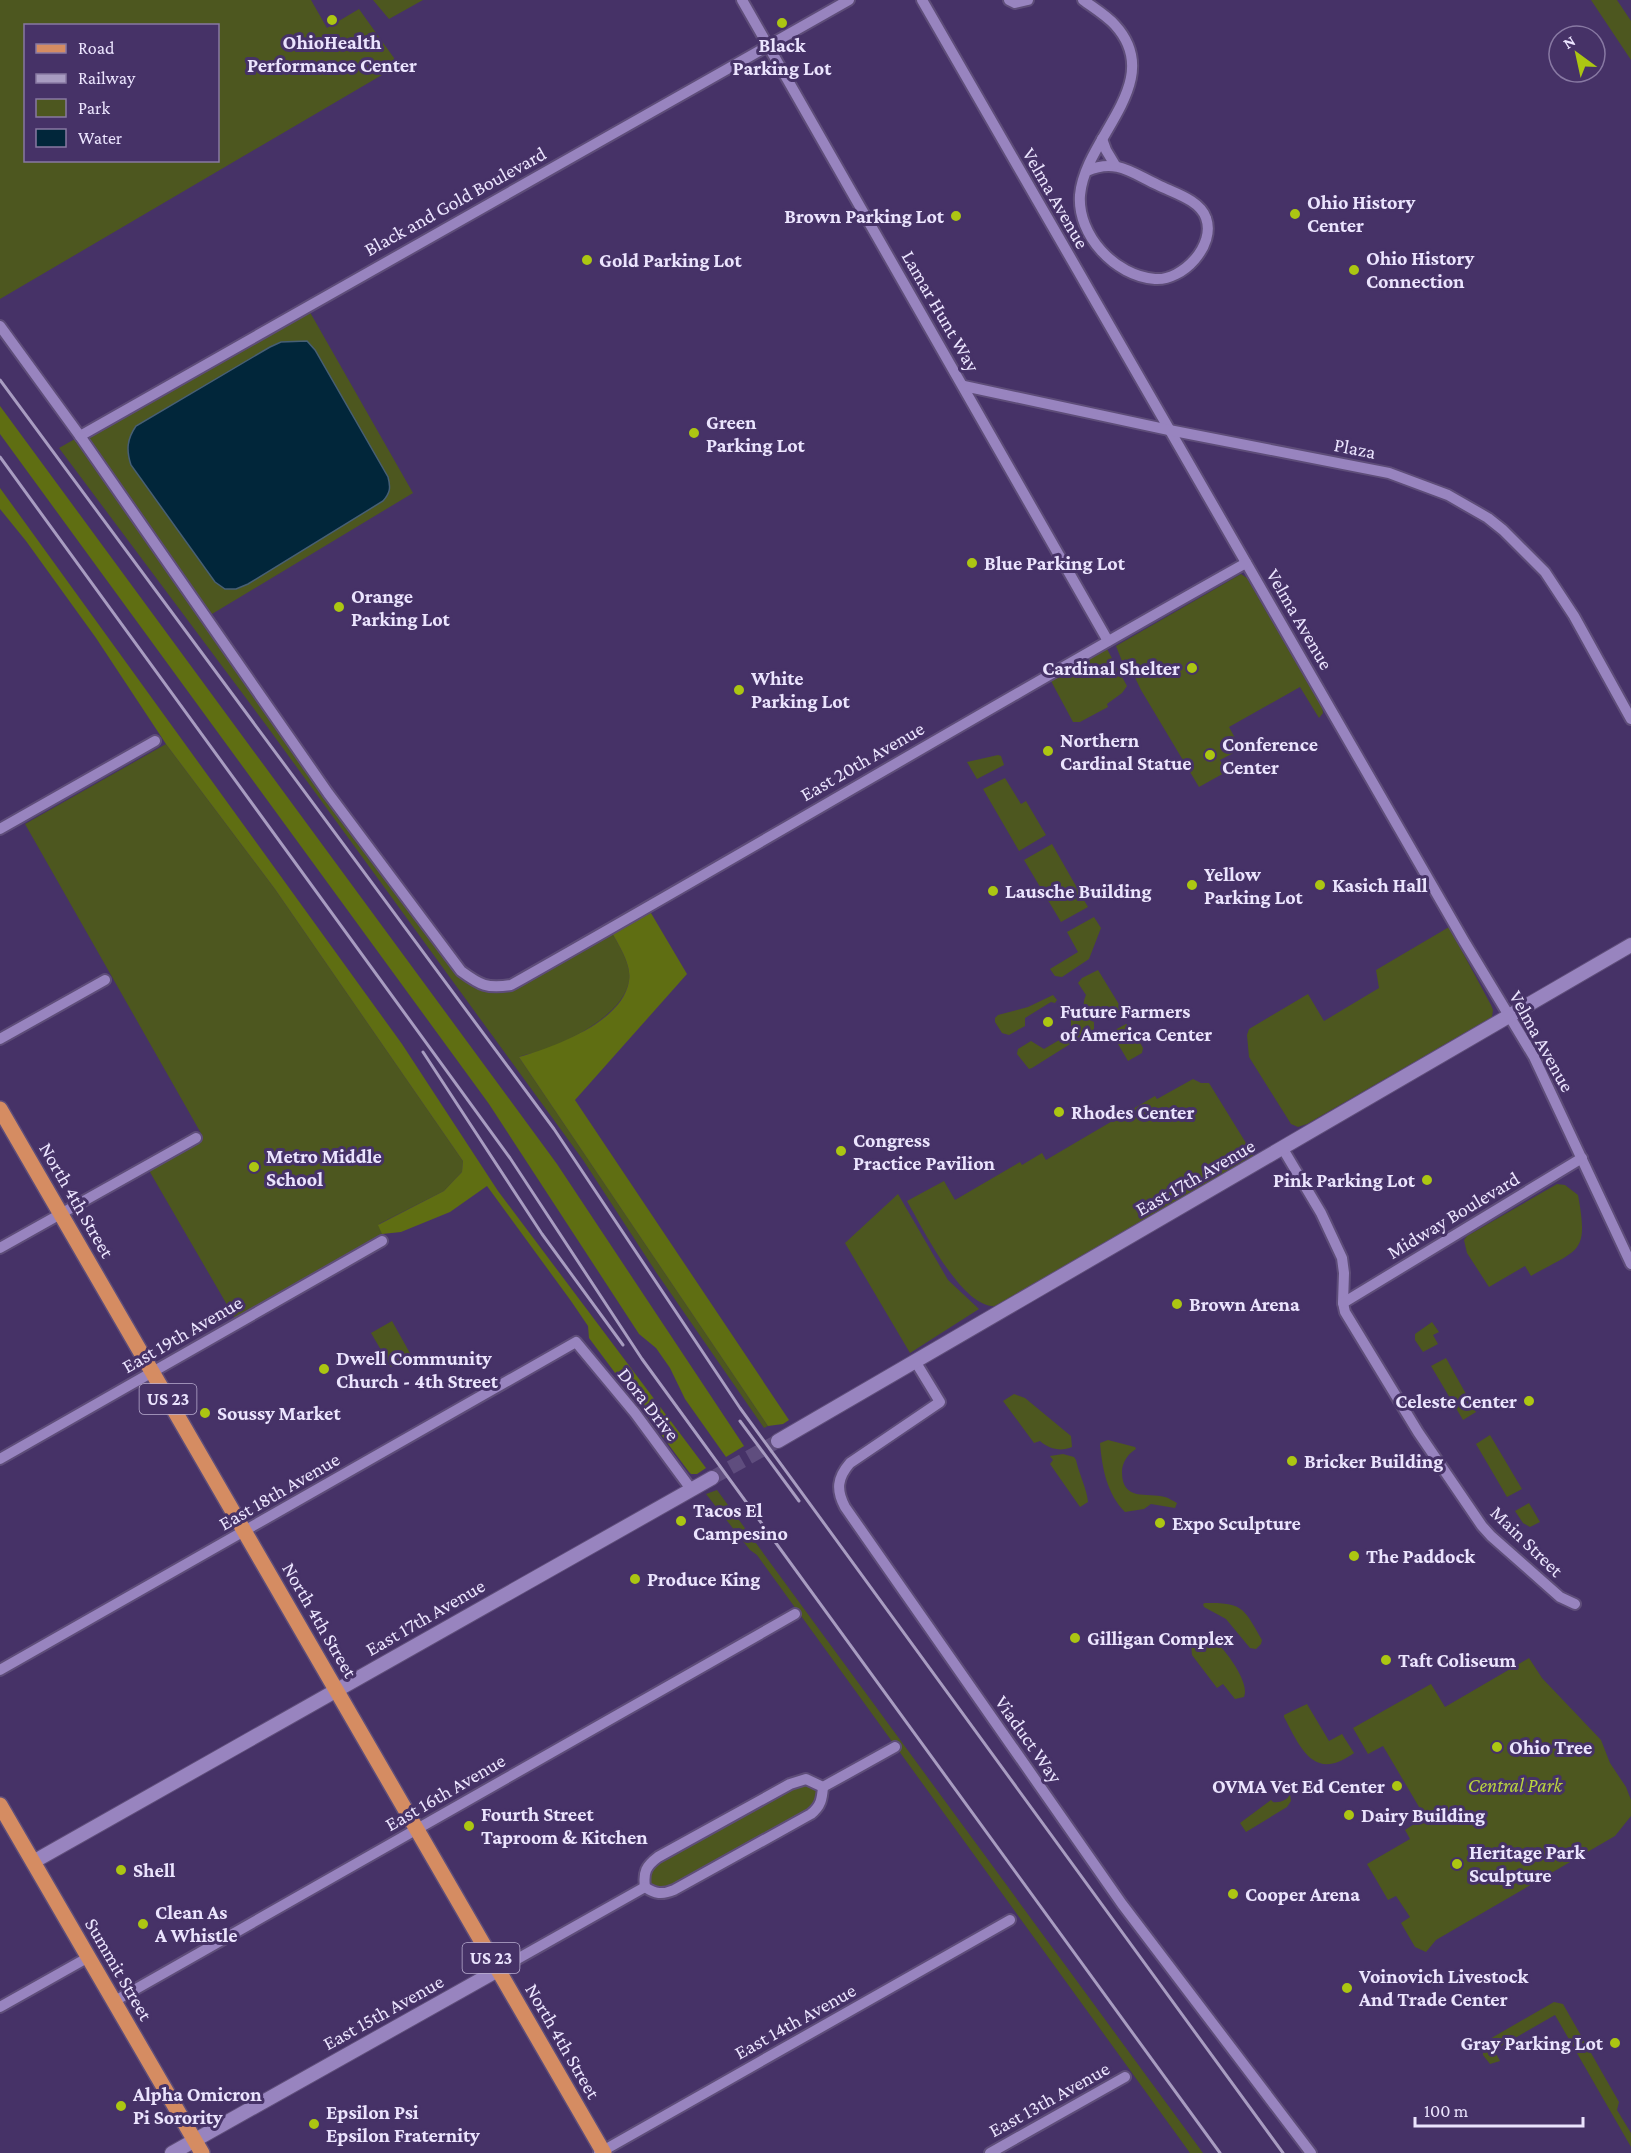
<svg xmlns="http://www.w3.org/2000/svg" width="1631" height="2153" font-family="'Crimson Pro',serif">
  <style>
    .green { fill: #4d571f; fill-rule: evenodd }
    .forest { fill: #5f6e12 }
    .water { fill: #01263a; stroke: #475f75; stroke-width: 1.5 }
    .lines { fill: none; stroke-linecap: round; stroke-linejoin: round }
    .tertiary-tunnel { stroke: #5f4d7e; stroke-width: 14; stroke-dasharray: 14 7; stroke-linecap: butt }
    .minor-casing { stroke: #5e4d79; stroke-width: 14 }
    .tertiary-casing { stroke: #5e4d79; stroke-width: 16 }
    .primary-casing { stroke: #5e4d79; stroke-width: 18 }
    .minor { stroke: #9884bf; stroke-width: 10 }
    .tertiary { stroke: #9884bf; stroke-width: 14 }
    .primary { stroke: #d58c62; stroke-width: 15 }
    .rail { stroke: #a89cc1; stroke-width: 3 }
    .poi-dot { fill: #acc612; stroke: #463267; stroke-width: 2 }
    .labels { text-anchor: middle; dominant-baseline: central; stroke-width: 6; stroke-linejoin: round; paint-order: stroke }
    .shield { fill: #463267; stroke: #baafd1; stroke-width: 1.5 }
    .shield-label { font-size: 18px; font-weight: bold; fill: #ebe4fe }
    .poi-label { font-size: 20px; font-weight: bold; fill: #ebe4fe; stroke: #463267; text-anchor: start }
    .street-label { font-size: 20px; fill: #ebe4fe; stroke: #463267 }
    .park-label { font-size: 20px; font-style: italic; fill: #b9d33f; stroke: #463267 }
  </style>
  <rect width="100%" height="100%" fill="#463267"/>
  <!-- green -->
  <g class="green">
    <path d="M 0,0 L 311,0 L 327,28 L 359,9 L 399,65 L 0,299 ZM 26,26 L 218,26 L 218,160 L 26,160 Z"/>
    <polygon points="373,0 423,0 389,19"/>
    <polygon points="1591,0 1617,0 1631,21 1631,60"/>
    <path d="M 307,307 L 413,493 L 207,617 L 461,971 L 495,987 L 610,929 C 618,944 632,964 629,981 C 624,1014 570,1041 541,1051 C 534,1053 526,1054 519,1057 L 768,1426 L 764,1428 L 656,1272 L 583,1160 L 266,725 L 59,448 Z"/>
    <polygon points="1241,574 1247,578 1322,707 1323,713 1319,718 1300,687 1229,727 1241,749 1220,760 1226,772 1199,787 1141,690 1126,659 1122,661 1116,646"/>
    <polygon points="1107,649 1127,686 1122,693 1107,704 1108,707 1080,722 1073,722 1051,681"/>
    <polygon points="166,744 275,889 463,1161 462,1172 444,1191 379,1224 382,1234 237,1322 147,1167 202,1135 25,824"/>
    <polygon points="998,755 1001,756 1004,765 977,779 967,762"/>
    <polygon points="1005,778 1021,804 1026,801 1046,835 1019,851 983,789"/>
    <polygon points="1052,844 1088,907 1061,922 1024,860"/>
    <polygon points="1094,917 1101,928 1089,959 1062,977 1055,976 1050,969 1078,952 1067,932"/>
    <polygon points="1449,927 1491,1005 1493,1010 1492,1017 1307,1124 1298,1127 1291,1124 1249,1057 1247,1035 1249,1029 1308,994 1324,1021 1379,988 1376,970"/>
    <path d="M 1098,970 L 1120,1006 L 1120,1009 C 1113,1023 1102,1018 1091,1011 C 1088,1010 1084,1009 1084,1005 C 1083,1001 1085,998 1086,995 L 1078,983 L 1082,978 Z"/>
    <polygon points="1053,995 1057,1000 1055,1003 1051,1002 1025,1018 1025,1026 1009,1035 1002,1033 995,1022 995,1018 998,1015 1028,1007"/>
    <polygon points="1076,1014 1094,1022 1094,1029 1032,1068 1029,1069 1017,1054 1018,1049 1031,1041 1044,1049 1071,1033 1071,1017"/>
    <polygon points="1126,1024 1131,1027 1143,1048 1142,1053 1128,1061 1111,1032"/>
    <path d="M 1193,1079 L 1201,1083 L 1209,1083 L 1254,1156 L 997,1306 C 963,1311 922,1227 907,1201 L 944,1181 L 955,1200 L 1020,1162 L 1022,1165 L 1042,1153 L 1046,1160 L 1155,1096 L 1157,1099 Z"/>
    <path d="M 1557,1184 L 1565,1185 L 1578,1195 C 1589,1255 1579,1248 1531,1276 L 1525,1266 L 1489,1287 L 1467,1253 L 1464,1240 L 1467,1236 Z"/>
    <polygon points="898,1194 948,1280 979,1309 910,1353 845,1243"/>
    <polygon points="392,1321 411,1355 391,1367 371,1333"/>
    <polygon points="1432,1322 1439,1332 1433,1335 1438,1344 1423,1352 1415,1340 1415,1334"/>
    <polygon points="1446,1358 1476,1412 1463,1420 1431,1366"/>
    <path d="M 1014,1394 L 1025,1398 L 1071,1436 L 1072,1447 C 1061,1452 1049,1449 1040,1441 L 1034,1443 L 1003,1401 Z"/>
    <polygon points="1490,1435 1522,1489 1507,1497 1476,1444"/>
    <path d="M 1108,1440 L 1135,1447 L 1136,1449 C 1128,1454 1122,1462 1122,1472 C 1122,1502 1147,1492 1165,1497 C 1169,1498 1173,1501 1177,1503 L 1175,1508 L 1151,1504 L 1144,1509 L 1125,1512 C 1107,1494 1102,1468 1100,1443 Z"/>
    <path d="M 1063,1454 L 1074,1457 L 1076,1460 C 1079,1474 1087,1489 1088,1502 L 1080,1507 L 1050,1464 L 1053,1460 L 1050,1456 Z"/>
    <polygon points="717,1490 1203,2153 1190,2153 757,1555 750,1550 706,1494"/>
    <polygon points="1529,1503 1540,1522 1530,1527 1523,1523 1515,1511"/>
    <path d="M 1205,1603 C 1244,1602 1244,1609 1262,1640 L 1261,1644 L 1256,1649 L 1250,1648 L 1226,1619 L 1204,1607 L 1203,1604 Z"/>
    <path d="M 1204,1634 C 1218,1637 1252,1683 1244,1697 L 1235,1699 L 1223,1684 L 1217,1688 L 1192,1655 L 1191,1644 L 1199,1636 Z"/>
    <polygon points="1529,1658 1542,1678 1601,1740 1610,1763 1626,1787 1631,1800 1631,1816 1615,1836 1460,1926 1436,1940 1426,1952 1415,1947 1401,1923 1410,1917 1396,1896 1388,1900 1367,1864 1410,1839 1405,1830 1425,1817 1383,1746 1368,1754 1353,1728 1431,1684 1445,1707"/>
    <path d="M 1307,1704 L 1329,1741 L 1342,1734 L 1354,1753 C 1314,1782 1301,1749 1284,1717 L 1284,1715 Z"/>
    <polygon points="798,1780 823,1787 819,1806 674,1890 645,1887 646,1868"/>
    <path d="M 1290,1794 L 1291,1801 L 1287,1807 L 1246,1832 L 1240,1823 L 1271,1800 L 1273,1802 C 1280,1803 1288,1800 1290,1794 Z"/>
    <polygon points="1554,2002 1563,2004 1619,2102 1617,2110 1631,2133 1631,2147 1555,2015 1494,2050 1500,2061 1490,2064 1483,2055 1483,2047 1488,2040"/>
  </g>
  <!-- forest -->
  <g class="forest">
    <polygon points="0,406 557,1164 744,1446 726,1457 685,1399 670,1368 656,1348 639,1334 489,1104 0,434"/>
    <polygon points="0,488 402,1044 498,1191 706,1468 697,1474 691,1474 689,1472 589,1338 588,1326 571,1301 487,1186 450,1212 401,1232 382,1234 378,1225 444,1191 462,1172 463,1161 275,889 166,744 96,638 26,541 0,509"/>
    <path d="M 648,908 L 687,974 L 575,1100 L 789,1420 L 783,1424 L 768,1426 L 519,1057 C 554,1047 623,1022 629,981 C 632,964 618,944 610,929 Z"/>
  </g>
  <!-- water -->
  <path class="water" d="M 307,341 L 315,350 L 388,477 C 391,488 390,493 383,501 L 248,584 L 236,589 L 225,589 L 215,582 L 131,465 C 126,450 127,439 136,426 L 270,347 L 281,342 Z"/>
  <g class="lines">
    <!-- tertiary-tunnel -->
    <polyline class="tertiary-tunnel" points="712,1478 778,1441"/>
    <!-- minor casing -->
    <g class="minor-casing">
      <g id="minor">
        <polyline points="742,0 1108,641"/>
        <polyline points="922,0 1464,941 1534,1057 1631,1264"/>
        <polyline points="1009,0 1015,3 1028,0"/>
        <path d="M 1083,0 C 1094,8 1107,16 1115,25 C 1167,82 1085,137 1080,195 C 1077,235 1115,276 1155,279 C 1183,281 1216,245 1206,218 C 1200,200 1174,193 1158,185 C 1132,173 1116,158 1087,171"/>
        <polyline points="1102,139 1106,150 1115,165"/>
        <path d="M 0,326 L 80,436 L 328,793 L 461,971 C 480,985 487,989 511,985 C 757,846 1000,701 1246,563"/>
        <polyline points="964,386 1169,430 1389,473 1448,495 1488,518 1503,530 1545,572 1574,616 1631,719"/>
        <polyline points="80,436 849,0"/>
        <polyline points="0,829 155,741"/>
        <polyline points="0,1039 105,980"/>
        <polyline points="1283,1149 1321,1213 1342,1258 1344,1273 1343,1303 1345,1312 1418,1432 1482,1526 1491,1536 1560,1597 1575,1604"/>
        <polyline points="0,1248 196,1138"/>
        <polyline points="1343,1303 1582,1158"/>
        <path d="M 915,1361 L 940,1402 L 850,1463 C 837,1478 836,1490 845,1507 L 1122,1904 L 1311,2153"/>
        <polyline points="0,1459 382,1241"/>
        <polyline points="0,1670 576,1342 635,1413 691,1489"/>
        <path d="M 806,1779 L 823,1787 C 822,1799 821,1806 811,1814 L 674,1890 C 662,1895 655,1894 645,1887 C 643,1872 646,1866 658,1857 L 790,1784 Z"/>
        <polyline points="823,1787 895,1747"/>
        <polyline points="498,1970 645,1887"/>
        <polyline points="113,2002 795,1614"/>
        <polyline points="0,2007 87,1958"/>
        <polyline points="599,2153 1010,1920"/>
        <polyline points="990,2153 1125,2077"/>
      </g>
    </g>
    <!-- tertiary casing -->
    <g class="tertiary-casing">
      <g id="tertiary">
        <polyline points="778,1441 1631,945"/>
        <polyline points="33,1862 712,1478"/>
        <polyline points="172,2153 498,1970"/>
      </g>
    </g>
    <!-- primary casing -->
    <g class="primary-casing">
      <g id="primary">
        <polyline points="0,1109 604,2153"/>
        <polyline points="0,1805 202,2153"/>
      </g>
    </g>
    <!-- minor -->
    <use href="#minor" class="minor"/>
    <!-- tertiary -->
    <use href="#tertiary" class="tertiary"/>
    <!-- primary -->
    <use href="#primary" class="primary"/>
    <!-- rail -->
    <g class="rail">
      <polyline points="0,380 554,1129 740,1408 1283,2153"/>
      <polyline points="0,457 510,1158 642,1359 1220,2153"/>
      <polyline points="423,1052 542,1234 623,1345"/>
      <polyline points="740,1421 799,1501"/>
    </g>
  </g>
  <!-- markers -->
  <g class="poi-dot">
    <circle cx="332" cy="20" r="6"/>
    <circle cx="782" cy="23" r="6"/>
    <circle cx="1295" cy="214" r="6"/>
    <circle cx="956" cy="216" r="6"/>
    <circle cx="587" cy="260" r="6"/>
    <circle cx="1354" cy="270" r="6"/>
    <circle cx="694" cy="433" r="6"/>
    <circle cx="972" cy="563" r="6"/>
    <circle cx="339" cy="607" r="6"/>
    <circle cx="1192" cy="668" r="6"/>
    <circle cx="739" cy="690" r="6"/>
    <circle cx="1048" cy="751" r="6"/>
    <circle cx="1210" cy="755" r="6"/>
    <circle cx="1192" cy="885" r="6"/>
    <circle cx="1320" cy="885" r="6"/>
    <circle cx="993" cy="891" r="6"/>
    <circle cx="1048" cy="1022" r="6"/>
    <circle cx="1059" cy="1112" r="6"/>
    <circle cx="841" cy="1151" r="6"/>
    <circle cx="254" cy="1167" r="6"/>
    <circle cx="1427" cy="1180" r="6"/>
    <circle cx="1177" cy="1304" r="6"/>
    <circle cx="324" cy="1369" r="6"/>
    <circle cx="1529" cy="1401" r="6"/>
    <circle cx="205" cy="1413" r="6"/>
    <circle cx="1292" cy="1461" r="6"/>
    <circle cx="681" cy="1521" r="6"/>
    <circle cx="1160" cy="1523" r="6"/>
    <circle cx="1354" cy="1556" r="6"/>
    <circle cx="635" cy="1579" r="6"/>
    <circle cx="1075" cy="1638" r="6"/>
    <circle cx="1386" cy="1660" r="6"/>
    <circle cx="1497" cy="1747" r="6"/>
    <circle cx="1397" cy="1786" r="6"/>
    <circle cx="1349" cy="1815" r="6"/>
    <circle cx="469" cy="1826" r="6"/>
    <circle cx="1457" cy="1864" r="6"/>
    <circle cx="121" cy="1870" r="6"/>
    <circle cx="1233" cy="1894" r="6"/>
    <circle cx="143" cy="1924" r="6"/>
    <circle cx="1347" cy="1988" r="6"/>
    <circle cx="1615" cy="2043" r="6"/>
    <circle cx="121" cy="2106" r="6"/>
    <circle cx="314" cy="2124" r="6"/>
  </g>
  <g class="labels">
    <!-- shield labels -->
    <g class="shield">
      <rect x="139.5" y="1384" width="57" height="30" rx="4.5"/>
      <rect x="462.5" y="1943" width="57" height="30" rx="4.5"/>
    </g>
    <g class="shield-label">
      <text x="168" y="1399">US 23</text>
      <text x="491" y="1958">US 23</text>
    </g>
    <!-- poi labels -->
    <g class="poi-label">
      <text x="332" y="42" text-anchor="middle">OhioHealth<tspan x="332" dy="23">Performance Center</tspan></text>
      <text x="782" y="45" text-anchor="middle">Black<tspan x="782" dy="23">Parking Lot</tspan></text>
      <text x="1307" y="202">Ohio History<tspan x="1307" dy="23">Center</tspan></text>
      <text x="944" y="216" text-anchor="end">Brown Parking Lot</text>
      <text x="1366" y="258">Ohio History<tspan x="1366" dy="23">Connection</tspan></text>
      <text x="599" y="260">Gold Parking Lot</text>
      <text x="706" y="422">Green<tspan x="706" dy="23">Parking Lot</tspan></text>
      <text x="984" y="563">Blue Parking Lot</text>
      <text x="351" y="596">Orange<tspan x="351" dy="23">Parking Lot</tspan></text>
      <text x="1180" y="668" text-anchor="end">Cardinal Shelter</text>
      <text x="751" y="678">White<tspan x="751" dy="23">Parking Lot</tspan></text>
      <text x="1060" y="740">Northern<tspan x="1060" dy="23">Cardinal Statue</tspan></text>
      <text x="1222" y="744">Conference<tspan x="1222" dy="23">Center</tspan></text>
      <text x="1204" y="874">Yellow<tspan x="1204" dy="23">Parking Lot</tspan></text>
      <text x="1332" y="885">Kasich Hall</text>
      <text x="1005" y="891">Lausche Building</text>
      <text x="1060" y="1011">Future Farmers<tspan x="1060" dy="23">of America Center</tspan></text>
      <text x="1071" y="1112">Rhodes Center</text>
      <text x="853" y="1140">Congress<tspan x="853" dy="23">Practice Pavilion</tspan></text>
      <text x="266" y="1156">Metro Middle<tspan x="266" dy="23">School</tspan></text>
      <text x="1415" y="1180" text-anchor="end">Pink Parking Lot</text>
      <text x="1189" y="1304">Brown Arena</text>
      <text x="336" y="1358">Dwell Community<tspan x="336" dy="23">Church - 4th Street</tspan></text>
      <text x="1517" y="1401" text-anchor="end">Celeste Center</text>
      <text x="217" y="1413">Soussy Market</text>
      <text x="1304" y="1461">Bricker Building</text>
      <text x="693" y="1510">Tacos El<tspan x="693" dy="23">Campesino</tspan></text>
      <text x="1172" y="1523">Expo Sculpture</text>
      <text x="1366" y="1556">The Paddock</text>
      <text x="647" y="1579">Produce King</text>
      <text x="1087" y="1638">Gilligan Complex</text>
      <text x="1398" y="1660">Taft Coliseum</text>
      <text x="1509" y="1747">Ohio Tree</text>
      <text x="1385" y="1786" text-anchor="end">OVMA Vet Ed Center</text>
      <text x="481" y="1814">Fourth Street<tspan x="481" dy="23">Taproom &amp; Kitchen</tspan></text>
      <text x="1361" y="1815">Dairy Building</text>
      <text x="1469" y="1852">Heritage Park<tspan x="1469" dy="23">Sculpture</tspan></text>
      <text x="133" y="1870">Shell</text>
      <text x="1245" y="1894">Cooper Arena</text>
      <text x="155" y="1912">Clean As<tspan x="155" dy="23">A Whistle</tspan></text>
      <text x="1359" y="1976">Voinovich Livestock<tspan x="1359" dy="23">And Trade Center</tspan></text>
      <text x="1603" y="2043" text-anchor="end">Gray Parking Lot</text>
      <text x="133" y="2094">Alpha Omicron<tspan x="133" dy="23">Pi Sorority</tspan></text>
      <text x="326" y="2112">Epsilon Psi<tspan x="326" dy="23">Epsilon Fraternity</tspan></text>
    </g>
    <!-- street labels -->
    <g class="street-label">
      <text transform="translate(1056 198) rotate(60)">Velma Avenue</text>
      <text transform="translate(455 201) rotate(-29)">Black and Gold Boulevard</text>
      <text transform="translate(941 311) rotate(60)">Lamar Hunt Way</text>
      <text transform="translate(1355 448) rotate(11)">Plaza</text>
      <text transform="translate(1300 619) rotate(60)">Velma Avenue</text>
      <text transform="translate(862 761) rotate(-30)">East 20th Avenue</text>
      <text transform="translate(1542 1041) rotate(61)">Velma Avenue</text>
      <text transform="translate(1195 1177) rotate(-30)">East 17th Avenue</text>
      <text transform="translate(77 1200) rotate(60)">North 4th Street</text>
      <text transform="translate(1453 1215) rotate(-31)">Midway Boulevard</text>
      <text transform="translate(182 1334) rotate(-30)">East 19th Avenue</text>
      <text transform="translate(649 1404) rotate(52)">Dora Drive</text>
      <text transform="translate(279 1491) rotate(-30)">East 18th Avenue</text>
      <text transform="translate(1527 1541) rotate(44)">Main Street</text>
      <text transform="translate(425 1617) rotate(-30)">East 17th Avenue</text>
      <text transform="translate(320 1620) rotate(60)">North 4th Street</text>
      <text transform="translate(1029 1739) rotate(55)">Viaduct Way</text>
      <text transform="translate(445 1792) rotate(-30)">East 16th Avenue</text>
      <text transform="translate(119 1969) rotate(60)">Summit Street</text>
      <text transform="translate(383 2012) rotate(-29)">East 15th Avenue</text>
      <text transform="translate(795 2021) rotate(-29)">East 14th Avenue</text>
      <text transform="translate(563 2041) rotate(60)">North 4th Street</text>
      <text transform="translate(1049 2099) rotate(-29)">East 13th Avenue</text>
    </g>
    <!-- park labels -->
    <g class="park-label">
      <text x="1515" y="1785">Central Park</text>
    </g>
  </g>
  <!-- legend -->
  <rect x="24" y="24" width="195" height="138" fill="#463267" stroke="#8879a3" stroke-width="1.5"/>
  <rect x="36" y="44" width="30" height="9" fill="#d58c62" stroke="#8879a3" stroke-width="1.5"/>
  <text x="78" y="54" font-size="18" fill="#ebe4fe">Road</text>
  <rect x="36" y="74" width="30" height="9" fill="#a89cc1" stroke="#8879a3" stroke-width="1.5"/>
  <text x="78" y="84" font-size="18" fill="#ebe4fe">Railway</text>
  <rect x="36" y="99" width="30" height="18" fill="#4d571f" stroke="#8879a3" stroke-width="1.5"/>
  <text x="78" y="114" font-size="18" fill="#ebe4fe">Park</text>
  <rect x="36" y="129" width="30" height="18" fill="#01263a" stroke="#8879a3" stroke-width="1.5"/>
  <text x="78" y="144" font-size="18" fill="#ebe4fe">Water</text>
  <!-- north arrow -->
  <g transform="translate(1577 54) rotate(327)"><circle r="28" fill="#463267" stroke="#8879a3" stroke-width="1.5"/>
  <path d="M0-4.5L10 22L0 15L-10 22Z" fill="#acc612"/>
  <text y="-9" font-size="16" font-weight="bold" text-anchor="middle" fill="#ebe4fe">N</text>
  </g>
  <!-- scale -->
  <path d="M1415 2117v9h168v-9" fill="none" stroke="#ebe4fe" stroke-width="3"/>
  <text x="1424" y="2117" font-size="18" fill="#ebe4fe" stroke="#463267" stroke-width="4.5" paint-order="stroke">100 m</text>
</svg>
